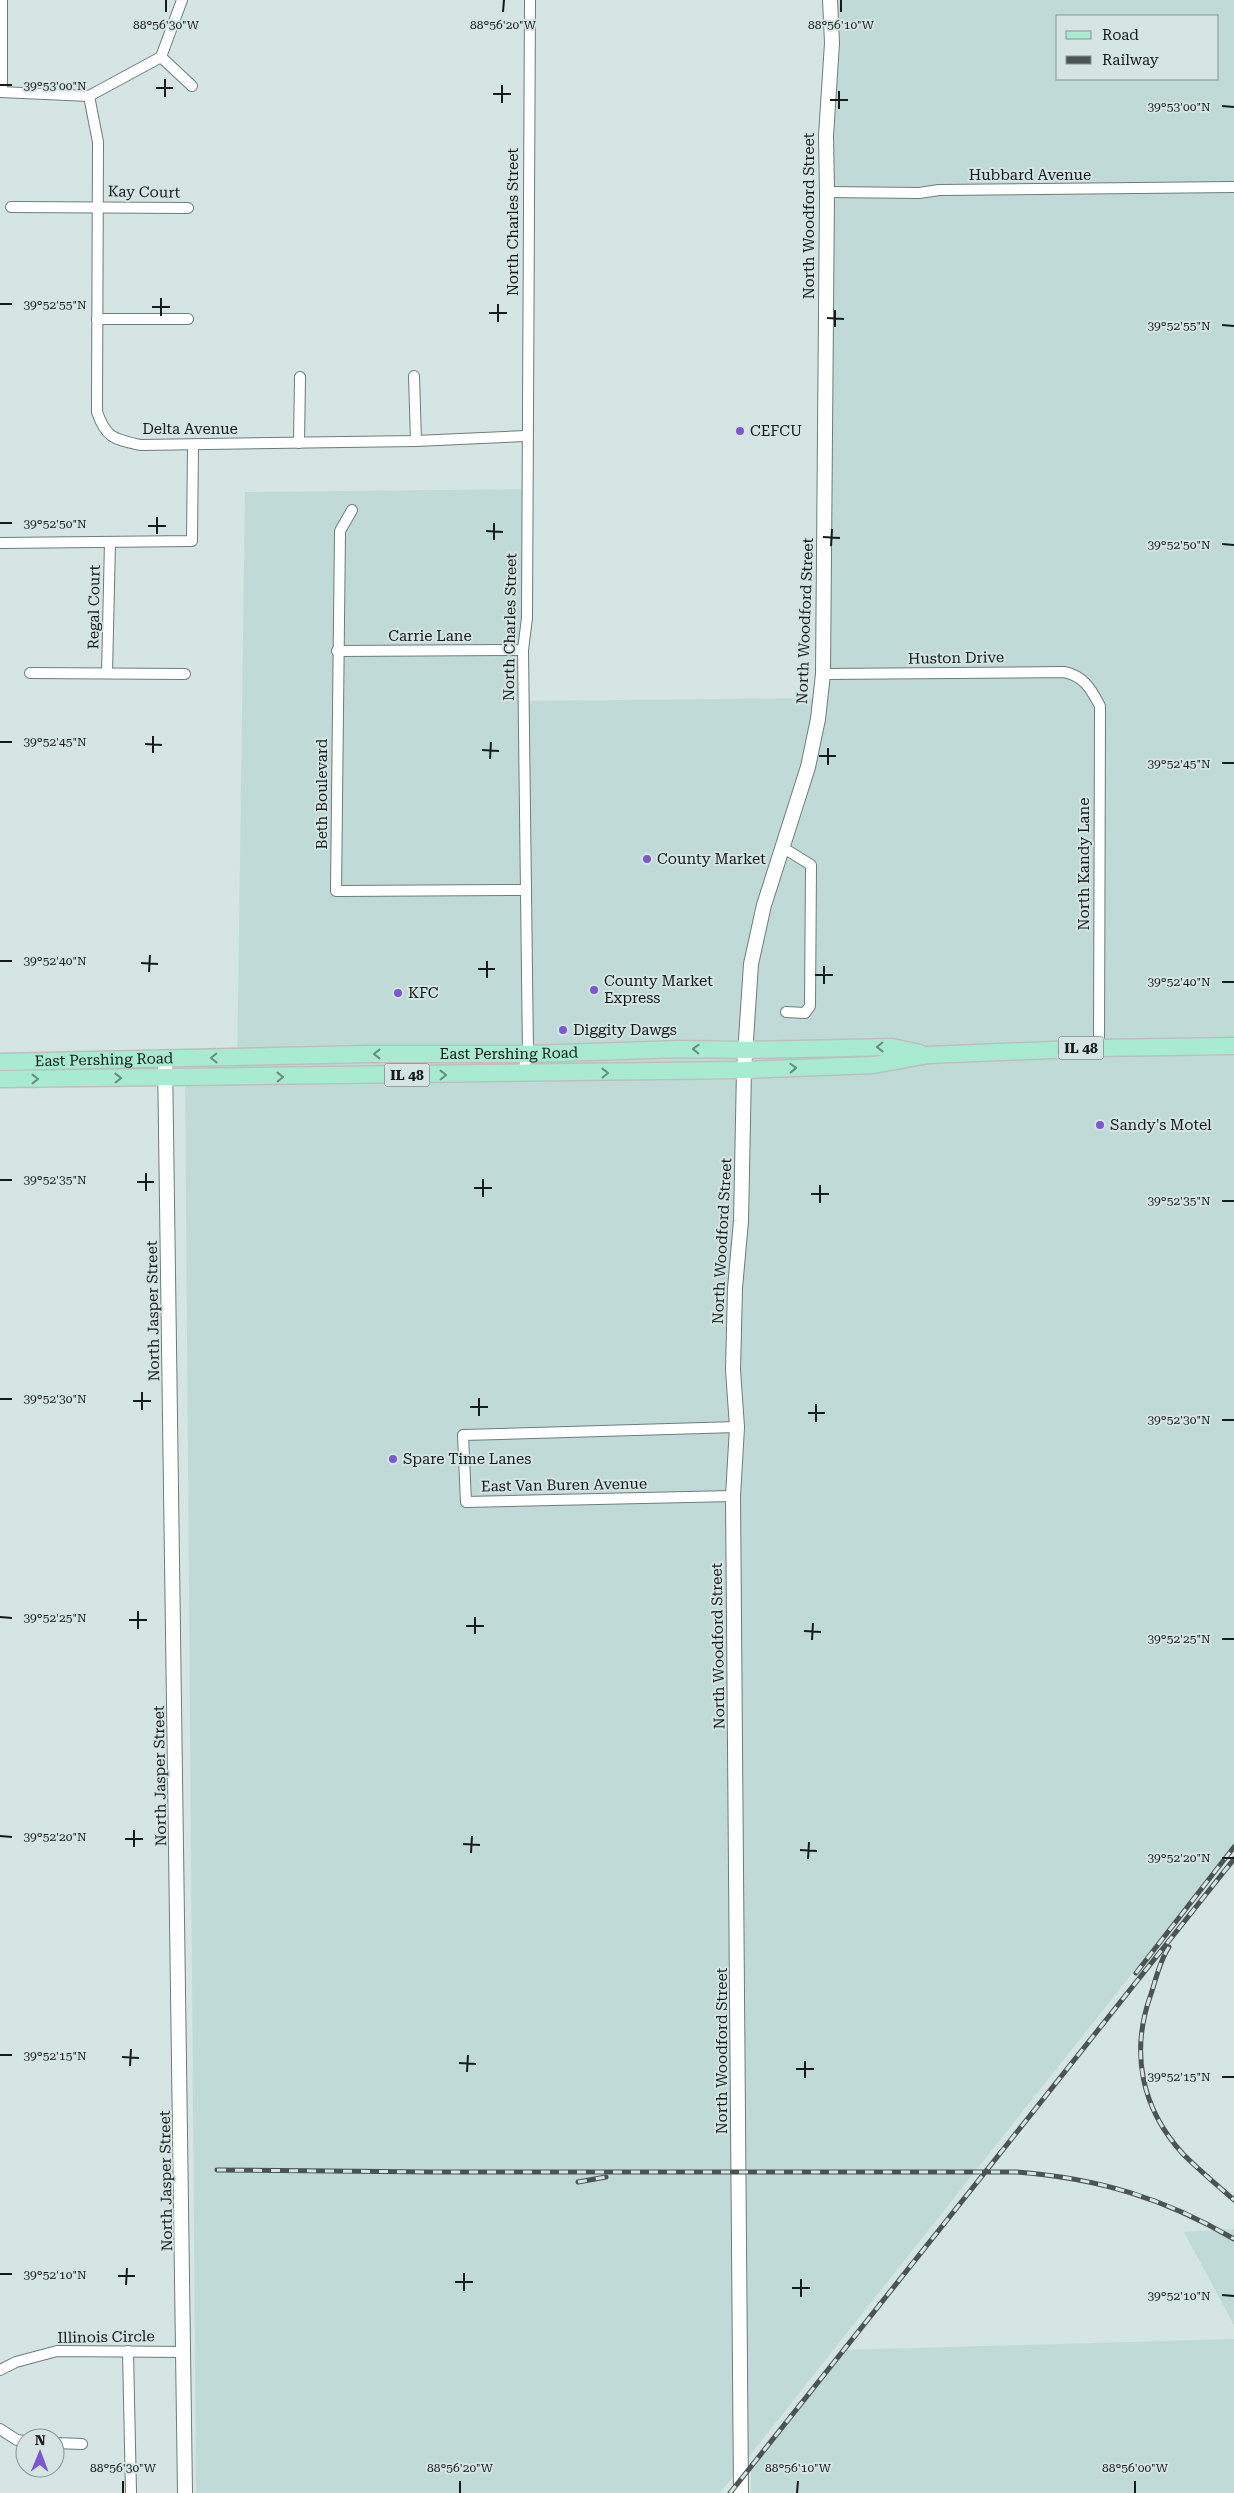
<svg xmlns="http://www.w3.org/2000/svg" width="1234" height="2493" font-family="'Roboto Serif',serif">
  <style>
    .built { fill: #c0dbd7; fill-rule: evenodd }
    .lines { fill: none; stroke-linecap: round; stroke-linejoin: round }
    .street-casing { stroke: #6d7d7a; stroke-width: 12 }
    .secondary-casing { stroke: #6d7d7a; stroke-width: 16 }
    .primary-casing { stroke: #bdbfbf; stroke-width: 19 }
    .street { stroke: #fff; stroke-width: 10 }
    .secondary { stroke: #fff; stroke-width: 14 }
    .primary { stroke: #a9ebd0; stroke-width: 16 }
    .rail-casing { stroke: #4b5452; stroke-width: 5 }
    .rail { stroke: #d4e5e3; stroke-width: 3; stroke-dasharray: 9; stroke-linecap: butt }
    .oneway { stroke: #668d7e }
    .ticks { fill: none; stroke: #151b1a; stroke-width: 2 }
    .poi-dot { fill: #7c57d1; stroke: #d4e5e3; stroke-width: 2 }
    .labels { text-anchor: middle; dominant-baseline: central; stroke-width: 4; stroke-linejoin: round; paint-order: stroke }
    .shield { fill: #d4e5e3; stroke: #4e5856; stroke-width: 1 }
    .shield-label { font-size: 14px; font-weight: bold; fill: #151b1a }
    .street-label { font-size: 15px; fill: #151b1a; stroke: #d4e5e3 }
    .poi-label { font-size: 15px; fill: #151b1a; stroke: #d4e5e3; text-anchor: start }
    .ticks-label { font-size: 12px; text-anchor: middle; fill: #151b1a; stroke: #d4e5e3; stroke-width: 4; stroke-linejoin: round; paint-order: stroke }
  </style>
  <rect width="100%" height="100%" fill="#d4e5e3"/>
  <!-- built -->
  <g class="built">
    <path d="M 830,0 L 1234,0 L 1234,1845 L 720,2493 L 196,2493 L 185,1078 L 237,1077 L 245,492 L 527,489 L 524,701 L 820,698 ZM 1058,16 L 1218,16 L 1218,79 L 1058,79 Z"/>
    <polygon points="1234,2229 1234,2325 1184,2232"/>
    <polygon points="1234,2339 1234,2493 751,2493 751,2467 844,2350"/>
  </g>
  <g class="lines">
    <!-- street casing -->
    <g class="street-casing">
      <g id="street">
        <polyline points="2,0 2,92"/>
        <polyline points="161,57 192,86"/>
        <polyline points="0,92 89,96 161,57 182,0"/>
        <path d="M 89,96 L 98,142 L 97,412 C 106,438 114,439 140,445 L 416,441 L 526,436"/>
        <polyline points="827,192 919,193 939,190 1234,187"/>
        <polyline points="11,207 188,208"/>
        <polyline points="97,319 188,319"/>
        <polyline points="414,376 416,441"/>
        <polyline points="299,443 300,377"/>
        <polyline points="352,510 340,531 336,891 525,890"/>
        <polyline points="0,543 192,541 193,445"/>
        <polyline points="337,651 523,650"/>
        <polyline points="30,673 185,674"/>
        <polyline points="107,673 110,542"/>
        <path d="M 823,674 L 1064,672 C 1084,676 1091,689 1100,706 L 1099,1048"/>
        <polyline points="782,847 811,865 810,1006 805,1013 786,1012"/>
        <polyline points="522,1074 528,1054 523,650 527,618 530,0"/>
        <polyline points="733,1496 466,1502 463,1435 737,1427"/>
        <polyline points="128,2351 131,2493"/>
        <polyline points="0,2370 16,2362 57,2351 185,2352"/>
        <polyline points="0,2429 17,2440 25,2441"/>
        <polyline points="55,2443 82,2444"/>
      </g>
    </g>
    <!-- secondary casing -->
    <g class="secondary-casing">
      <g id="secondary">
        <polyline points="165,1059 185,2493"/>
        <polyline points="741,2493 733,1496 737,1427 733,1370 735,1288 741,1221 744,1070 751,964 764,905 808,767 818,719 823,674 827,192 826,136 832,43 830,0"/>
      </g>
    </g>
    <!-- primary casing -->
    <g class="primary-casing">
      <g id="primary">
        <path id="s1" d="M 0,1062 L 368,1054 L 528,1054 L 681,1049 L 745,1050 L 892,1047 L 920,1053"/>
        <polyline points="0,1079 744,1070 874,1065 928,1055 1099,1048 1234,1046"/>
      </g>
    </g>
    <!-- street -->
    <use href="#street" class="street"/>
    <!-- secondary -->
    <use href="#secondary" class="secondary"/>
    <!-- primary -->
    <use href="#primary" class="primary"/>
    <!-- rail casing -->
    <g class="rail-casing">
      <g id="rail">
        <path d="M 1169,1947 C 1160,1960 1156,1979 1151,1994 C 1130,2052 1141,2108 1183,2154 C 1199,2170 1217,2185 1234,2200"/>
        <polyline points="1136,1973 1234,1847"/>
        <path d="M 217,2170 L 432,2172 L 1016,2172 C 1097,2178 1164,2198 1234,2239"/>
        <polyline points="578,2182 606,2177"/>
        <polyline points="730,2493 1234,1859"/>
      </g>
    </g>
    <!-- rail -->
    <use href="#rail" class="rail"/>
  </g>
  <!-- one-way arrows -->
  <defs><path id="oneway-chevron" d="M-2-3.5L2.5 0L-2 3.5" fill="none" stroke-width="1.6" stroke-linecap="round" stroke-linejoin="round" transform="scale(1.25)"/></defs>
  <g class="oneway">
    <use href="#oneway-chevron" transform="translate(880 1047) rotate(179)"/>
    <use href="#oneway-chevron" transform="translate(696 1049) rotate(-178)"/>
    <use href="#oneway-chevron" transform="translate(377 1054) rotate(180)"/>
    <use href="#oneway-chevron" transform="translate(214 1058) rotate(179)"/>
    <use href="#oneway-chevron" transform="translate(793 1068) rotate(-2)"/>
    <use href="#oneway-chevron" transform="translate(605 1073) rotate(-1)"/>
    <use href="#oneway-chevron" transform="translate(443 1075) rotate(-1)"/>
    <use href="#oneway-chevron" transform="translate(280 1077) rotate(-1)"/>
    <use href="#oneway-chevron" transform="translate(118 1078) rotate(-1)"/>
    <use href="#oneway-chevron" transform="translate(35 1079)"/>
  </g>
  <!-- ticks -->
  <path class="ticks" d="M 166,12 L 166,0M 503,12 L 504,0M 841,12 L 841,0M 0,85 L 12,85M 156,88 L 173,88M 493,94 L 511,94M 165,97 L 165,79M 830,100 L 848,100M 502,103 L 502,85M 1222,106 L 1234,107M 839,109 L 839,91M 0,304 L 12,304M 152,307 L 170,307M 489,313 L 507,313M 161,316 L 161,298M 827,318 L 844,319M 498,322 L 498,304M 1222,325 L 1234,326M 835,327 L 835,310M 0,523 L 12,523M 148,526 L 166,526M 486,531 L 503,532M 157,534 L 157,517M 823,537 L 840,538M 494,540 L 494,523M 1222,544 L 1234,545M 831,546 L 832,529M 0,742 L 12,742M 145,744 L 162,745M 482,750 L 499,751M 153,753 L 153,736M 819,756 L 836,756M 490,759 L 491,742M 1222,763 L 1234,763M 828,765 L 828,748M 0,961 L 12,961M 141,963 L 158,964M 478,969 L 495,969M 149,972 L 150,955M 815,975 L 833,975M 487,978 L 487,961M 1222,982 L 1234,982M 824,984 L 824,966M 0,1180 L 12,1180M 137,1182 L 154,1182M 474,1188 L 492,1188M 146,1191 L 146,1173M 811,1194 L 829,1194M 483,1197 L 483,1179M 1222,1201 L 1234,1201M 820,1203 L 820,1185M 0,1399 L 12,1399M 133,1401 L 151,1401M 470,1407 L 488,1407M 142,1410 L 142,1392M 808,1413 L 825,1413M 479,1416 L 479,1398M 1222,1420 L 1234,1420M 816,1422 L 816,1404M 0,1617 L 12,1618M 129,1620 L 147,1620M 466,1626 L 484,1626M 138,1629 L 138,1611M 804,1631 L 821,1632M 475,1634 L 475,1617M 1222,1639 L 1234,1639M 812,1640 L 813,1623M 0,1836 L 12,1837M 125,1839 L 143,1839M 463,1844 L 480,1845M 134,1847 L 134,1830M 800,1850 L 817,1851M 471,1853 L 472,1836M 1222,1858 L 1234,1858M 808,1859 L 809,1842M 0,2055 L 12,2055M 122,2057 L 139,2058M 459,2063 L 476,2064M 130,2066 L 131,2049M 796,2069 L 814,2069M 467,2072 L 468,2055M 1222,2077 L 1234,2077M 805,2078 L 805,2061M 0,2274 L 12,2274M 118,2276 L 135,2276M 455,2282 L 473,2282M 126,2285 L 127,2268M 792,2288 L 810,2288M 464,2291 L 464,2273M 1222,2295 L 1234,2296M 801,2297 L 801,2279M 123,2493 L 123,2481M 460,2493 L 460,2481M 797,2493 L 798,2481M 1135,2493 L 1135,2481"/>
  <!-- markers -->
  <g class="poi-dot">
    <circle cx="740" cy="431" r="5"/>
    <circle cx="647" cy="859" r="5"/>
    <circle cx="594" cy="990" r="5"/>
    <circle cx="398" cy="993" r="5"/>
    <circle cx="563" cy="1030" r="5"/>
    <circle cx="1100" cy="1125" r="5"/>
    <circle cx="393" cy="1459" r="5"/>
  </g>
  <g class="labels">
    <!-- shield labels -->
    <g class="shield">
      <rect x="1058.5" y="1036.5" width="45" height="23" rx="4"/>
      <rect x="384.5" y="1063.5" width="45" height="23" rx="4"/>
    </g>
    <g class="shield-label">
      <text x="1081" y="1048">IL 48</text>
      <text x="407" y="1075">IL 48</text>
    </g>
    <!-- street labels -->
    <g class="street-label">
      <text x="1030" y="175">Hubbard Avenue</text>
      <text transform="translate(144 192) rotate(1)">Kay Court</text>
      <text transform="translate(809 216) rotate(-90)">North Woodford Street</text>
      <text transform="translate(513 222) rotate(-90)">North Charles Street</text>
      <text x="190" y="429">Delta Avenue</text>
      <text transform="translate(94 607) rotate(-89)">Regal Court</text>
      <text transform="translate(805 621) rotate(-88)">North Woodford Street</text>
      <text transform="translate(510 627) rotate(-89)">North Charles Street</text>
      <text x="430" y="636">Carrie Lane</text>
      <text transform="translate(956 658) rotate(-1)">Huston Drive</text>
      <text transform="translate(322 794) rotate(-90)">Beth Boulevard</text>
      <text transform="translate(1084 864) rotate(-90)">North Kandy Lane</text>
      <text stroke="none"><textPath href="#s1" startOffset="509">East Pershing Road</textPath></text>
      <text stroke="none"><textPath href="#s1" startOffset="104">East Pershing Road</textPath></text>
      <text transform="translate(722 1241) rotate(-87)">North Woodford Street</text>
      <text transform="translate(153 1311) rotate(-91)">North Jasper Street</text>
      <text transform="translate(564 1485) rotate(-1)">East Van Buren Avenue</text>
      <text transform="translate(718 1646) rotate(-91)">North Woodford Street</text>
      <text transform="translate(160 1776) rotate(-91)">North Jasper Street</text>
      <text transform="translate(722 2051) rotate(-90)">North Woodford Street</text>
      <text transform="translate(166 2181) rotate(-91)">North Jasper Street</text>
      <text transform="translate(106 2337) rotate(-1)">Illinois Circle</text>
    </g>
    <!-- poi labels -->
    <g class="poi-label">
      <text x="750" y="431">CEFCU</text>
      <text x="657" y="859">County Market</text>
      <text x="604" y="981">County Market<tspan x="604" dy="17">Express</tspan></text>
      <text x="408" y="993">KFC</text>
      <text x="573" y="1030">Diggity Dawgs</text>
      <text x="1110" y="1125">Sandy's Motel</text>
      <text x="403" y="1459">Spare Time Lanes</text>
    </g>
  </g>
  <g class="ticks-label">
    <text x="166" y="29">88°56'30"W</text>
    <text x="503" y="29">88°56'20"W</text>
    <text x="841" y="29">88°56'10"W</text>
    <text x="55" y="90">39°53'00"N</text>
    <text x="1179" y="111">39°53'00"N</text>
    <text x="55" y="309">39°52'55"N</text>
    <text x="1179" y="330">39°52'55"N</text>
    <text x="55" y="528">39°52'50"N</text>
    <text x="1179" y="549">39°52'50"N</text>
    <text x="55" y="746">39°52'45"N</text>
    <text x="1179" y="768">39°52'45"N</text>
    <text x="55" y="965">39°52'40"N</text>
    <text x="1179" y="986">39°52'40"N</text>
    <text x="55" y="1184">39°52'35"N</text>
    <text x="1179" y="1205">39°52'35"N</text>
    <text x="55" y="1403">39°52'30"N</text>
    <text x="1179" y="1424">39°52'30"N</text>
    <text x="55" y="1622">39°52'25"N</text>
    <text x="1179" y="1643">39°52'25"N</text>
    <text x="55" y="1841">39°52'20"N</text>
    <text x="1179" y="1862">39°52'20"N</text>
    <text x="55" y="2060">39°52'15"N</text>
    <text x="1179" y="2081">39°52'15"N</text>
    <text x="55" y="2279">39°52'10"N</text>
    <text x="1179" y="2300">39°52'10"N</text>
    <text x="123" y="2472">88°56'30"W</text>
    <text x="460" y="2472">88°56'20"W</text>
    <text x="798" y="2472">88°56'10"W</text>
    <text x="1135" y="2472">88°56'00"W</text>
  </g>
  <!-- legend -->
  <rect x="1056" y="15" width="162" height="65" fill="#d4e5e3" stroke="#889493"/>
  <rect x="1066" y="31" width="25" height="8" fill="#a9ebd0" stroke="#889493"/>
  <text x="1102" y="40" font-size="15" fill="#151b1a">Road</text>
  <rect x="1066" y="56" width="25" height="8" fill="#4b5452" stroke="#889493"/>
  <text x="1102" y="65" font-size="15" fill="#151b1a">Railway</text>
  <!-- north arrow -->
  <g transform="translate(40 2453) rotate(1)"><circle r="24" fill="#d4e5e3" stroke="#889493"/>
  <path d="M0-4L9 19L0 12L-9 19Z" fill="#7c57d1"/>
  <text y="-8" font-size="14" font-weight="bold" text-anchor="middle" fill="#151b1a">N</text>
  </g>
</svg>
